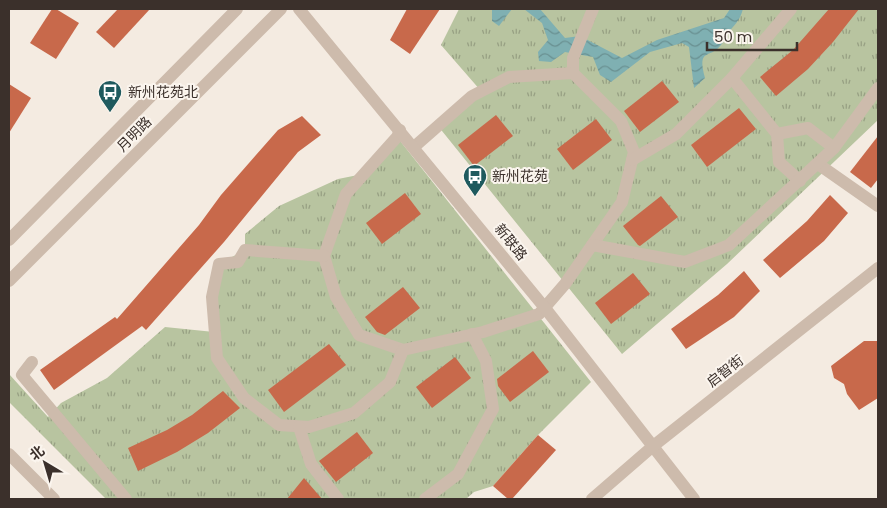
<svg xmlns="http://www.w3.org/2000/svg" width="887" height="508" font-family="Poppins,'Noto Sans SC',sans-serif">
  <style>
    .grass { fill: url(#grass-tufts) }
    .water { fill: url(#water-waves) }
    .building { fill: #c8694b }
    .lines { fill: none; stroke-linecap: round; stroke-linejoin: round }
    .minor { stroke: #cdbbac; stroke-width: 12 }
    .tertiary { stroke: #cdbbac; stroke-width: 12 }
    .labels { text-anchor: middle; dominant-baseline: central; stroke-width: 4; stroke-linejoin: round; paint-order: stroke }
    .poi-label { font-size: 14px; fill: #3b302b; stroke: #fbf5ee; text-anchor: start }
    .street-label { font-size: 14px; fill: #3b302b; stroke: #fbf5ee }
  </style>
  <defs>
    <pattern id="grass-tufts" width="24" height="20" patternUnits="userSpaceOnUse" patternTransform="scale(1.25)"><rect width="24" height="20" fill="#b8c4a0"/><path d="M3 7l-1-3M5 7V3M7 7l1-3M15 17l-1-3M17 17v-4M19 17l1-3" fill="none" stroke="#97a083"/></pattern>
    <pattern id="water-waves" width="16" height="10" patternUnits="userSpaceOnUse" patternTransform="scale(1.25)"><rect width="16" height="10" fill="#7fb0b2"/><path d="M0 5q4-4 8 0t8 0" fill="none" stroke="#699091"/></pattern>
  </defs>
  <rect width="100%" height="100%" fill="#f4ebe1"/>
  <!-- grass -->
  <g class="grass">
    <polygon points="459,9 878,9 878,120 727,264 622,354 438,126 481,91 441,45"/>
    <polygon points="397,137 591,382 538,435 493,486 474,492 466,499 106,499 9,402 9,374 48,417 61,403 107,378 165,327 214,332 219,264 245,250 245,234 279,206 338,179 363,174"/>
  </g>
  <!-- water -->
  <g class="water">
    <polygon points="492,9 512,9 499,26 492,21"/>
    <path d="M 524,9 L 540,9 L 565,38 L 580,36 L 622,58 L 657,40 L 724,18 L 730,9 L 743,9 C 739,23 734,24 727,35 C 725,38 724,42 721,45 C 709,60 697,47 705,78 L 694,88 L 689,47 L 682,43 L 650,52 L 611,82 L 600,75 L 593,57 L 565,52 L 551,62 L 539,61 L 538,52 L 548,40 L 542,23 Z"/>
  </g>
  <!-- building -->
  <g class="building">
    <polygon points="52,9 56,9 79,23 56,59 30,43"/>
    <polygon points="118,9 150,9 114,48 96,32"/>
    <polygon points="407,9 440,9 410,54 390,40"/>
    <polygon points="829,9 859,9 833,42 808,69 776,96 760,77 793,50"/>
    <polygon points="662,81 679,102 640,132 624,111"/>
    <polygon points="9,84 31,98 9,133"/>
    <polygon points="739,108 756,129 707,167 691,145"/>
    <polygon points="496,115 513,136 474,166 458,145"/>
    <polygon points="302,116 321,135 298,152 224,242 146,330 142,326 54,390 40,370 115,317 117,319 199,225 221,195 278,130"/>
    <polygon points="596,119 612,140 573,170 557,149"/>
    <polygon points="878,136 878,179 871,188 850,172"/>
    <polygon points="405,193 421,214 382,244 366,223"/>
    <polygon points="830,195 848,213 824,241 780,278 763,260 807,221"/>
    <polygon points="661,196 678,217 640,246 638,245 623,226"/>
    <polygon points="744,271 760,291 734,317 686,349 671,329 718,295"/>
    <polygon points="633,273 650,294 611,324 595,303"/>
    <polygon points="403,287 420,308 385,335 377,332 365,317"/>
    <polygon points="864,341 878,341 878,398 859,410 847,394 844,384 834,378 831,366"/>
    <polygon points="329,344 346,365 284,412 268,390"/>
    <polygon points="533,351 549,372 510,402 498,386 497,379"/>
    <polygon points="455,357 471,378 432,408 416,387"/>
    <polygon points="223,391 240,408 208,433 177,452 138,471 128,448 167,430 192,415"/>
    <polygon points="357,432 373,453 336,482 319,461"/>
    <polygon points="538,435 556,450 512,499 508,499 493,486"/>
    <polygon points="304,478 322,499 287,499"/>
  </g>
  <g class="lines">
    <!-- minor -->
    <g class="minor">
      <polyline points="573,73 573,58 593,9"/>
      <polyline points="732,78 777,134 779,162 800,181"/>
      <polyline points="400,130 397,137 346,194 324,256 336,297 359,335 403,350 483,332 539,314 565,284 622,202 634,152 621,121 573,73 509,77 472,96 414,147"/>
      <polyline points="777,134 808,128 834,148"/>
      <polyline points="632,160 676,134 732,78 791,9"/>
      <polyline points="818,164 878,206"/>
      <polyline points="592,245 685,262 729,245 834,148 878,88"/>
      <polyline points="324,256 245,250 238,262 219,264 212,297 217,358 244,398 279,425 309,427 354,413 390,382 403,350"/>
      <polyline points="32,362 22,375 126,499"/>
      <polyline points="299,427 311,464 338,499"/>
      <polyline points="425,499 458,474 493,409 486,361 472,334"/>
    </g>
    <!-- tertiary -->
    <g class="tertiary">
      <polyline points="299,9 545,308 694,499"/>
      <polyline points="9,240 237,9"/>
      <polyline points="9,281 281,9"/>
      <polyline points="9,454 54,499"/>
      <polyline points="592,499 652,447 878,268"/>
    </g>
  </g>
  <!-- icons -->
  <defs>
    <g id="bus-pin" transform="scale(1.25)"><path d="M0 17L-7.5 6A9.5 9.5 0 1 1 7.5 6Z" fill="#1f5a5e" stroke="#fbf5ee"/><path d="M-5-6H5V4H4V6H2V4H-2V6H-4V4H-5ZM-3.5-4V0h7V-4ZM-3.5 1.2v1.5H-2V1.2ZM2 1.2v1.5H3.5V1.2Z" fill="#fff"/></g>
  </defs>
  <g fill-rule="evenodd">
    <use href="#bus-pin" x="110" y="92"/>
    <use href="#bus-pin" x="475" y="176"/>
  </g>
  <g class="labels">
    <!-- poi labels -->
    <g class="poi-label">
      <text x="128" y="92">新州花苑北</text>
      <text x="492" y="176">新州花苑</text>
    </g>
    <!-- street labels -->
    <g class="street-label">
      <text transform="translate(134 134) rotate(-45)">月明路</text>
      <text transform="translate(511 242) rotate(51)">新联路</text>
      <text transform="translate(725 371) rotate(-38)">启智街</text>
    </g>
  </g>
  <!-- border -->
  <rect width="887" height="508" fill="none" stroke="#3b302b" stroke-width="20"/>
  <!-- north arrow -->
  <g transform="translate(45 463) rotate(322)" stroke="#fbf5ee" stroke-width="4" paint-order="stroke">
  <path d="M0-4L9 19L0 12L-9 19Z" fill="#3b302b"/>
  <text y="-8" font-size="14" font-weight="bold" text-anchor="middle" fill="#3b302b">北</text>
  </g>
  <!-- scale -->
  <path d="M707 42v8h90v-8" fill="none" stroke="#3b302b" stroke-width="2.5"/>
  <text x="714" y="42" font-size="15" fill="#3b302b" stroke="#fbf5ee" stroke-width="4" paint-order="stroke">50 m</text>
</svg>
